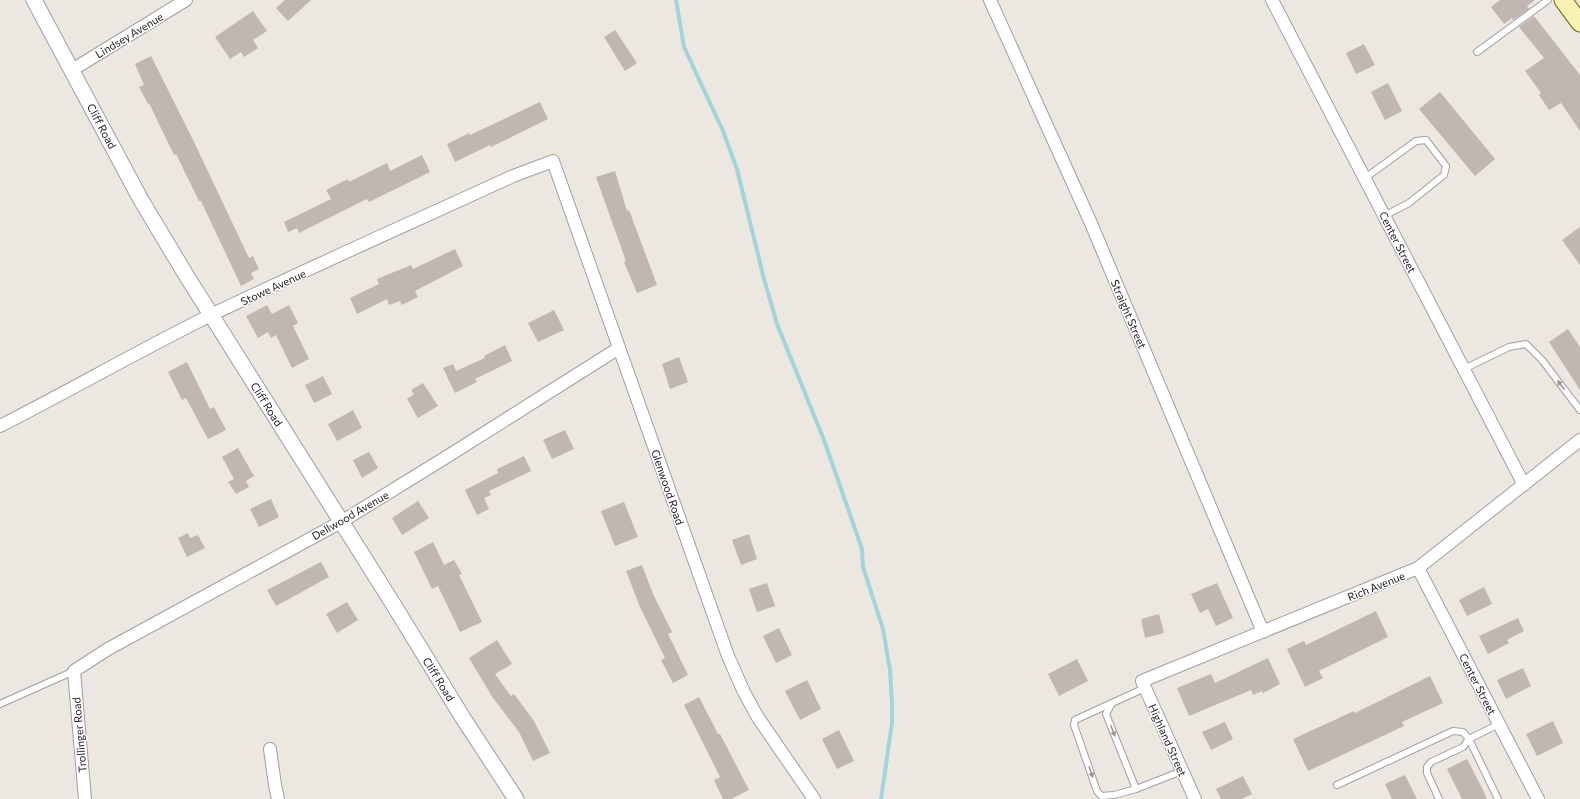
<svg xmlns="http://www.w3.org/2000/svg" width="1580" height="799" font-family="Commissioner,sans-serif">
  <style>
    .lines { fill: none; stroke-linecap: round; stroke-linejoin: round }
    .stream { stroke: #a2d4da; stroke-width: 4 }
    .building { fill: #c1b6b1 }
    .service-casing { stroke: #9f9f9f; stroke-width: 8 }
    .minor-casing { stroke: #9f9f9f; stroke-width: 14 }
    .tertiary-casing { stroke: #9f9f9f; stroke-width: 17 }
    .secondary-casing { stroke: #6d6b07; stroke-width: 19 }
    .service { stroke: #fff; stroke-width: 6 }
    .minor { stroke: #fff; stroke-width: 12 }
    .tertiary { stroke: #fff; stroke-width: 15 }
    .secondary { stroke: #f7f2b4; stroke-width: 17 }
    .oneway { fill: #989898 }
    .labels { text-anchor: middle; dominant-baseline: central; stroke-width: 3; stroke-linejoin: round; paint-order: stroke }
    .street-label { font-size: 11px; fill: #1b1b1b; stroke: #fff }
  </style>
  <rect width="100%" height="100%" fill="#ede7e1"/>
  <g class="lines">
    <!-- stream -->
    <polyline class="stream" points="676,0 684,47 723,131 737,169 764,279 777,324 824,440 862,549 863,567 883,629 890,670 892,704 892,723 881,799"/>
  </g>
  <!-- building -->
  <g class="building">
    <polygon points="285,0 311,0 288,21 276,8"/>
    <polygon points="1500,0 1535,0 1527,6 1529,9 1513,20 1512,18 1504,24 1491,7"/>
    <polygon points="253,11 267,31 253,40 258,48 244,57 241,52 230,59 215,37"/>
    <polygon points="1534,16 1580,75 1580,131 1561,103 1549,110 1539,95 1541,93 1525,71 1544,58 1519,27"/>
    <polygon points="615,30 637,63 625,71 604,37"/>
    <polygon points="1364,44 1375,65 1356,74 1346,53"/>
    <polygon points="151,56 195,144 249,258 253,256 259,269 251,273 254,279 241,286 201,201 199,201 176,154 174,155 149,103 148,104 139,87 144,85 135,64"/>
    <polygon points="1388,83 1402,111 1385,120 1371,92"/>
    <polygon points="1440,92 1495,159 1475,176 1419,109"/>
    <polygon points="540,102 548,119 491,147 490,145 455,162 447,144 469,133 470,135"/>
    <polygon points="422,155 430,172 369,202 367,199 299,233 297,228 288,232 284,222 331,199 326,190 348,179 349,182 387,163 390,171"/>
    <polygon points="615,171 627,211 629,210 657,285 637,293 624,262 626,261 596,177"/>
    <polygon points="1580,227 1580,265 1562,240"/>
    <polygon points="455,249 463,266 415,291 418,297 402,305 400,301 389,305 387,299 357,314 350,298 379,284 377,279 411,265 413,269"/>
    <polygon points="267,305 272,314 289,305 298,323 293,326 309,359 292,368 276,335 271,338 268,332 258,338 246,316"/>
    <polygon points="554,310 564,330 538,342 528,323"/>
    <polygon points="1568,329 1580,347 1580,390 1549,342"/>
    <polygon points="505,345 512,361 475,379 477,382 455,393 443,368 453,364 456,371 485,358 484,356"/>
    <polygon points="679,357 688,382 670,389 662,364"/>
    <polygon points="187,362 210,409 214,407 226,430 208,439 186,398 182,400 168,372"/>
    <polygon points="323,376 332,394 314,403 305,385"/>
    <polygon points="423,383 438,406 418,418 407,399 414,394 411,390"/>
    <polygon points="353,410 362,428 337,441 328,424"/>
    <polygon points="565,430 574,449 552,459 543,440"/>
    <polygon points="238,448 254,476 246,481 249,487 236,494 228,482 234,479 222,457"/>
    <polygon points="369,452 378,468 362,478 353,460"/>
    <polygon points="524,456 531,471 489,491 491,495 484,498 489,509 477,515 465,490 498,473 497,469"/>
    <polygon points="271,499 279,517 259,527 250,509"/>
    <polygon points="418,501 429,518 402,535 392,518"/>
    <polygon points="624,502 638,537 615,546 601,511"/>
    <polygon points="188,533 190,538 198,535 205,548 187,557 178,538"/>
    <polygon points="749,534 757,559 741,565 732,540"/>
    <polygon points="433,542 444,565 454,560 462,574 459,575 482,622 460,632 438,586 432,589 414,552"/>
    <polygon points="321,562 329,577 276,606 267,590"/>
    <polygon points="642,565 653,594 672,632 668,634 688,675 673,683 661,660 665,658 640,607 626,571"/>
    <polygon points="767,583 775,606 757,612 749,589"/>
    <polygon points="1217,583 1233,618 1216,626 1208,609 1200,613 1191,594"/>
    <polygon points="1484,587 1492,604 1467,616 1459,600"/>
    <polygon points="347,602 358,620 337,633 326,614"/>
    <polygon points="1376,611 1388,637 1319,671 1323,678 1305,687 1287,649 1304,641 1306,645"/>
    <polygon points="1159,614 1164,633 1145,638 1141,619"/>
    <polygon points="1518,618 1524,631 1507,640 1509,643 1488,654 1479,636"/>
    <polygon points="779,628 792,655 776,663 763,636"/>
    <polygon points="497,640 512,664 495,674 511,696 514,694 534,721 550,753 533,761 519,732 493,698 469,658"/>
    <polygon points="1268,658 1280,684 1263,693 1262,691 1253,695 1251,690 1189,716 1177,688 1211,674 1215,683"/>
    <polygon points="1077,659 1088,681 1059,696 1048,674"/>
    <polygon points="1523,668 1531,686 1506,699 1497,680"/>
    <polygon points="1430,676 1443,703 1402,722 1404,726 1308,771 1293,739 1354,711 1355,713"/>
    <polygon points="807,680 821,709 800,720 785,691"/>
    <polygon points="699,697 718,734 720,734 749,790 731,799 723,799 714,780 720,777 684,705"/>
    <polygon points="1553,721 1563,743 1537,756 1526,734"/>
    <polygon points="1225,722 1233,739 1211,750 1202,732"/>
    <polygon points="839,730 854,761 837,769 822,739"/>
    <polygon points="1467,759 1483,790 1487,799 1462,799 1447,769"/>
    <polygon points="1405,775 1417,799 1392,799 1385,784"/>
    <polygon points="1243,776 1252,794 1242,799 1221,799 1216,789"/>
  </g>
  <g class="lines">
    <!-- service casing -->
    <g class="service-casing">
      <g id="service">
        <polyline points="1477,52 1548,0"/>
        <polyline points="1365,178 1416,141 1426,140 1446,166 1444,175 1409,203 1384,216"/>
        <polyline points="1464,369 1509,347 1526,344 1542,360 1580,410"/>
        <polyline points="1145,688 1112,703 1106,714 1136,789 1182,771"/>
        <polyline points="1112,703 1075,720 1074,725 1097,791 1101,796 1114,795 1136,789"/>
        <polyline points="0,704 74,671"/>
        <polyline points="1469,739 1498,799"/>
        <polyline points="1337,785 1453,731 1463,732 1469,739 1499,724"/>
        <polyline points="1439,799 1427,773 1427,767 1431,762 1463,747 1469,739"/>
      </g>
    </g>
    <!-- minor casing -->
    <g class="minor-casing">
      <g id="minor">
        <polyline points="990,0 1090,221 1263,632"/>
        <polyline points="1272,0 1524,485"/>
        <polyline points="72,70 186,0"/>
        <path d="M 0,426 C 71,390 140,350 211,315 C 311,267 413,222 513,176 L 553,161 L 728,656 L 744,692 L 757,716 L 814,799"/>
        <polyline points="1418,568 1538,799"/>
        <polyline points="270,749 275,785 278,799"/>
        <polyline points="85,799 74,671 108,649 341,522 448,456 619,348"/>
        <polyline points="1195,799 1142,681 1418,568 1580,440"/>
      </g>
    </g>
    <!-- tertiary casing -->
    <g class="tertiary-casing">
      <polyline id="tertiary" points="34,0 141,200 186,275 390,599 463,718 516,799"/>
    </g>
    <!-- secondary casing -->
    <g class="secondary-casing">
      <polyline id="secondary" points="1563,0 1580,23"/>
    </g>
    <!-- service -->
    <use href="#service" class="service"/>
    <!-- minor -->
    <use href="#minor" class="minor"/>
    <!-- tertiary -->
    <use href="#tertiary" class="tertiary"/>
    <!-- secondary -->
    <use href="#secondary" class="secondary"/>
  </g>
  <!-- one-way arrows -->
  <defs><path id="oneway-solid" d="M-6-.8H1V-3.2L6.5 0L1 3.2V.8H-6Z"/></defs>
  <g class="oneway">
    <use href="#oneway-solid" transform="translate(1561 385) rotate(-127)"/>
    <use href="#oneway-solid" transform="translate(1113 731) rotate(69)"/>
    <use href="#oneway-solid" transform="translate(1091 772) rotate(71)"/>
  </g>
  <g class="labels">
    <!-- street labels -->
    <g class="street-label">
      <text transform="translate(129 35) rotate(-31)">Lindsey Avenue</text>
      <text transform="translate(102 126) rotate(62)">Cliff Road</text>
      <text transform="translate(1398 242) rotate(63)">Center Street</text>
      <text transform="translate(273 287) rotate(-25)">Stowe Avenue</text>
      <text transform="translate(1129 314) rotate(67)">Straight Street</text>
      <text transform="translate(267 404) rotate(58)">Cliff Road</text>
      <text transform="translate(668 487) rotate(71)">Glenwood Road</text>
      <text transform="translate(350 515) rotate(-30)">Dellwood Avenue</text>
      <text transform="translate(1376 586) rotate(-22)">Rich Avenue</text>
      <text transform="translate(439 679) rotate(58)">Cliff Road</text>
      <text transform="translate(1478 684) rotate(63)">Center Street</text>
      <text transform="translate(79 735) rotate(-95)">Trollinger Road</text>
      <text transform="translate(1168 740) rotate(66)">Highland Street</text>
    </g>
  </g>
</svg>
